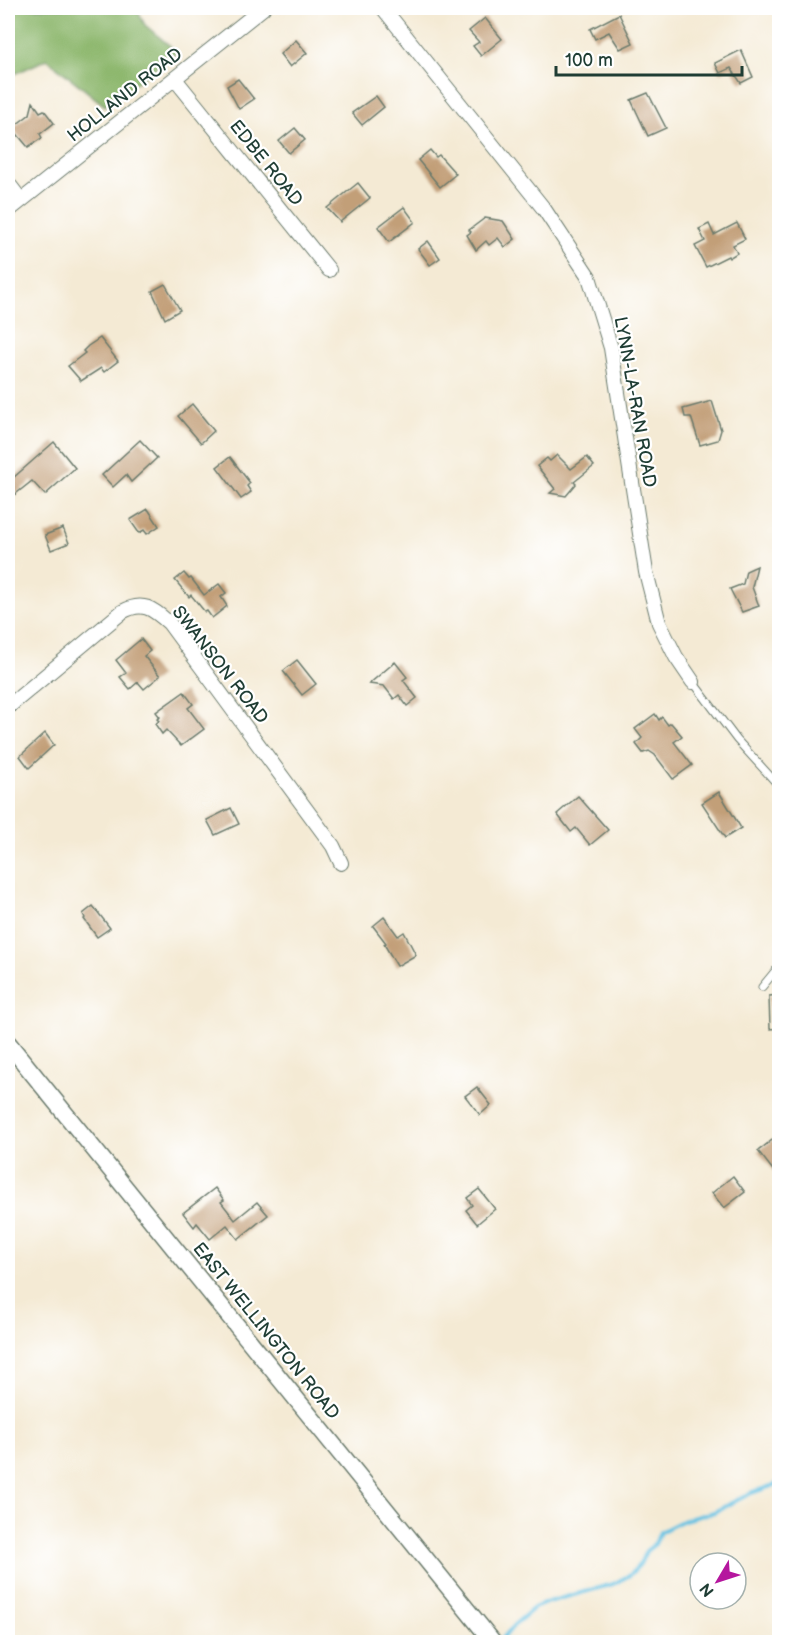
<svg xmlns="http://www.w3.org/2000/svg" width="787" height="1650" font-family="'Balsamiq Sans',sans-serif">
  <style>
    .forest { fill: #8eb86e; stroke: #567a51; stroke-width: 1.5 }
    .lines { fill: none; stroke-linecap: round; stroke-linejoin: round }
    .stream { stroke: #65c2e3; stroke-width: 4 }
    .building { fill: #c29f78 }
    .service-casing { stroke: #6a7a6c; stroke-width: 9 }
    .minor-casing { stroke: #6a7a6c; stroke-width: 16 }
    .tertiary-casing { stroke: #6a7a6c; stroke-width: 19 }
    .service { stroke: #fff; stroke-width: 7 }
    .minor { stroke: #fff; stroke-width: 14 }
    .tertiary { stroke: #fff; stroke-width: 16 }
    .labels { text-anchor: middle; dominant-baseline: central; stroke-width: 4.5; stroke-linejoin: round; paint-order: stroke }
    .street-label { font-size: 18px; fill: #1f3d34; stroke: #fff }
  </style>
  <rect width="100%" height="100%" fill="#fff"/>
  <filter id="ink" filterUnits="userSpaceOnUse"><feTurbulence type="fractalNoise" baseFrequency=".0167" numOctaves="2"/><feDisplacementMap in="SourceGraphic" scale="12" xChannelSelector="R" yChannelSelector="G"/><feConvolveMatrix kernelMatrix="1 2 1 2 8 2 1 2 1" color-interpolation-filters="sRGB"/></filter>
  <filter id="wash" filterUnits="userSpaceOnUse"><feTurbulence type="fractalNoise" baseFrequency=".008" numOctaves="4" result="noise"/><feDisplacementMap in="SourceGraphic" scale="24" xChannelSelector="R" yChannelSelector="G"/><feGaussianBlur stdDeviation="1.35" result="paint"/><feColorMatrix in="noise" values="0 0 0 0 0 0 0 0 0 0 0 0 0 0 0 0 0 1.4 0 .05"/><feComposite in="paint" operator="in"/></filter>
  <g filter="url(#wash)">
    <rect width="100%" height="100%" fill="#f4ead4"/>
    <!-- forest -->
    <polygon class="forest" points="8,8 136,8 145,25 177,52 105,106 47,59 8,77"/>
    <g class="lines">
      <!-- stream -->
      <polyline class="stream" points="500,1642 514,1625 534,1608 548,1602 613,1584 630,1575 640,1564 646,1551 655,1544 660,1532 684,1520 714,1512 751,1493 780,1483"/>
    </g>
    <g id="blocks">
      <!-- building -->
      <g class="building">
        <polygon points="619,14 633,43 620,49 609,32 595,39 590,29"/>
        <polygon points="485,18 502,39 481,56 473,46 479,42 469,31"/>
        <polygon points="296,40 307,53 290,67 280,54"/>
        <polygon points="741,50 753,77 741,83 731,68 720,73 715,63"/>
        <polygon points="238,79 254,99 239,109 227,86"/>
        <polygon points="648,93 666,128 648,136 631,100"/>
        <polygon points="376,96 384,107 362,125 352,113"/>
        <polygon points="33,102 40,112 44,110 54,123 40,134 42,138 28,147 12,128 30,114"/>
        <polygon points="295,128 305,140 289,153 279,141"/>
        <polygon points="430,150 436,157 439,155 456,174 440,187 418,160"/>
        <polygon points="358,183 370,198 340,222 327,208"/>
        <polygon points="404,207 415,222 389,242 378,227"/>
        <polygon points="485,218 503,221 515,239 505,247 498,238 489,245 486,241 476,250 467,235 471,232 469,230"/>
        <polygon points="737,223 745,239 733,245 737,253 729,258 728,256 706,267 695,246 705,241 699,229 709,224 714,235"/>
        <polygon points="428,241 440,258 430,265 418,249"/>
        <polygon points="165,284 180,310 165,319 152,291"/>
        <polygon points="100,338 118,361 104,372 101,368 81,381 68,366 85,353 83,351 88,346"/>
        <polygon points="712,401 721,430 718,440 700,445 691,417 685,417 683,409"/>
        <polygon points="192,404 214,431 201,443 178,416"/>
        <polygon points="140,440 157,458 131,482 126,475 113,487 102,475"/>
        <polygon points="54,442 75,468 45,495 32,481 8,500 8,472 13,478"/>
        <polygon points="557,455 571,469 587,457 594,466 574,482 576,484 566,496 550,493 555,489 537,466 547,458 550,461"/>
        <polygon points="230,457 250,483 247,486 251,492 241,499 217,467"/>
        <polygon points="148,509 159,526 147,534 144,530 139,533 130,520"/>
        <polygon points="63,528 69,543 51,550 45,535"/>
        <polygon points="757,566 752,587 759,606 742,612 730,589 743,584 746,571"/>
        <polygon points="184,573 189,579 191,578 204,595 219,584 226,593 221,597 227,606 212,618 207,611 205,612 191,595 189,597 175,580"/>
        <polygon points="141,639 150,651 144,656 160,676 144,689 138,682 130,689 120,677 126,673 116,660"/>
        <polygon points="297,660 316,684 302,695 283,671"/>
        <polygon points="395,662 407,677 403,680 417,698 407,706 399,695 394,699 384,686 369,684"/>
        <polygon points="184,692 193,704 188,708 204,729 181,746 166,730 162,734 155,724 159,721 157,719 160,717 156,712"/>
        <polygon points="655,714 659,720 662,717 668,725 671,723 682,736 674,742 692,765 673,779 655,755 649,751 643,753 636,744 642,738 635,729"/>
        <polygon points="45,733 54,745 29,768 20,756"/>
        <polygon points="719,792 741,828 725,838 702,803"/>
        <polygon points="578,796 608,830 590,845 576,828 571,832 557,814"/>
        <polygon points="231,808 239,824 215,835 207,820"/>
        <polygon points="93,906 110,928 97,937 84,919 85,918 83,914"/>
        <polygon points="384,917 398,936 404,932 416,955 397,966 384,944 386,943 373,926"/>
        <polygon points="780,995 780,1028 770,1029 769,996"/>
        <polygon points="477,1087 491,1105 480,1115 465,1096"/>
        <polygon points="780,1134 780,1179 758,1151"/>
        <polygon points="733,1176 745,1192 724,1208 712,1193"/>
        <polygon points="215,1188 224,1200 221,1202 235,1220 257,1202 268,1215 238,1239 227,1225 210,1239 197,1223 194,1227 183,1213"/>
        <polygon points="479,1189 495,1209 477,1224 466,1210 472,1205 467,1198"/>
      </g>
    </g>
  </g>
  <g filter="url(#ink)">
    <use href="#blocks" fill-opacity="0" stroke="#6a7a6c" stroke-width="1.5"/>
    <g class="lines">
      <!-- service casing -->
      <g class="service-casing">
        <g id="service">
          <polyline points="693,682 737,740 780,787"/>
          <polyline points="762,987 776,970 780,970"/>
        </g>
      </g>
      <!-- minor casing -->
      <g class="minor-casing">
        <g id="minor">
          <polyline points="383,8 544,209 589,277 611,348 646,572 659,623 676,657 693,682"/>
          <polyline points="175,79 329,270"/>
          <polyline points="8,183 21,200"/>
          <polyline points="8,211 263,8"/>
          <path d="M 8,707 L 122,612 C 143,600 153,609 169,623 L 333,846 L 341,863"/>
        </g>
      </g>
      <!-- tertiary casing -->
      <g class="tertiary-casing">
        <polyline id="tertiary" points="8,1043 493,1642"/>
      </g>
      <!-- service -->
      <use href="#service" class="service"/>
      <!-- minor -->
      <use href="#minor" class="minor"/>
      <!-- tertiary -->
      <use href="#tertiary" class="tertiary"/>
    </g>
  </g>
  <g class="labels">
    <!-- street labels -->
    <g class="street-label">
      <text transform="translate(125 95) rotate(-38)">HOLLAND ROAD</text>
      <text transform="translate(266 163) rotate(51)">EDBE ROAD</text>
      <text transform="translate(635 402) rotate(80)">LYNN-LA-RAN ROAD</text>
      <text transform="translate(220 665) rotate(52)">SWANSON ROAD</text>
      <text transform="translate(266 1331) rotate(51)">EAST WELLINGTON ROAD</text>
    </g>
  </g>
  <!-- margin -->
  <rect width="787" height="1650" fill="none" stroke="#fff" stroke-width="30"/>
  <!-- north arrow -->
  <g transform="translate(718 1581) rotate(231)"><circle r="28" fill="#ffffff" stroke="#a5b1ae" stroke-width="1.5"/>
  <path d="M0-4.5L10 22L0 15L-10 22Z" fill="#b5179e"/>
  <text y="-9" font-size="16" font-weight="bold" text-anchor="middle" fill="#1f3d34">N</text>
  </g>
  <!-- scale -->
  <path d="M556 66v9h186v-9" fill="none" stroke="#1f3d34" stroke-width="3"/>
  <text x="565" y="66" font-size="18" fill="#1f3d34" stroke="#ffffff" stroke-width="4.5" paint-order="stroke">100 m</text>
</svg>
